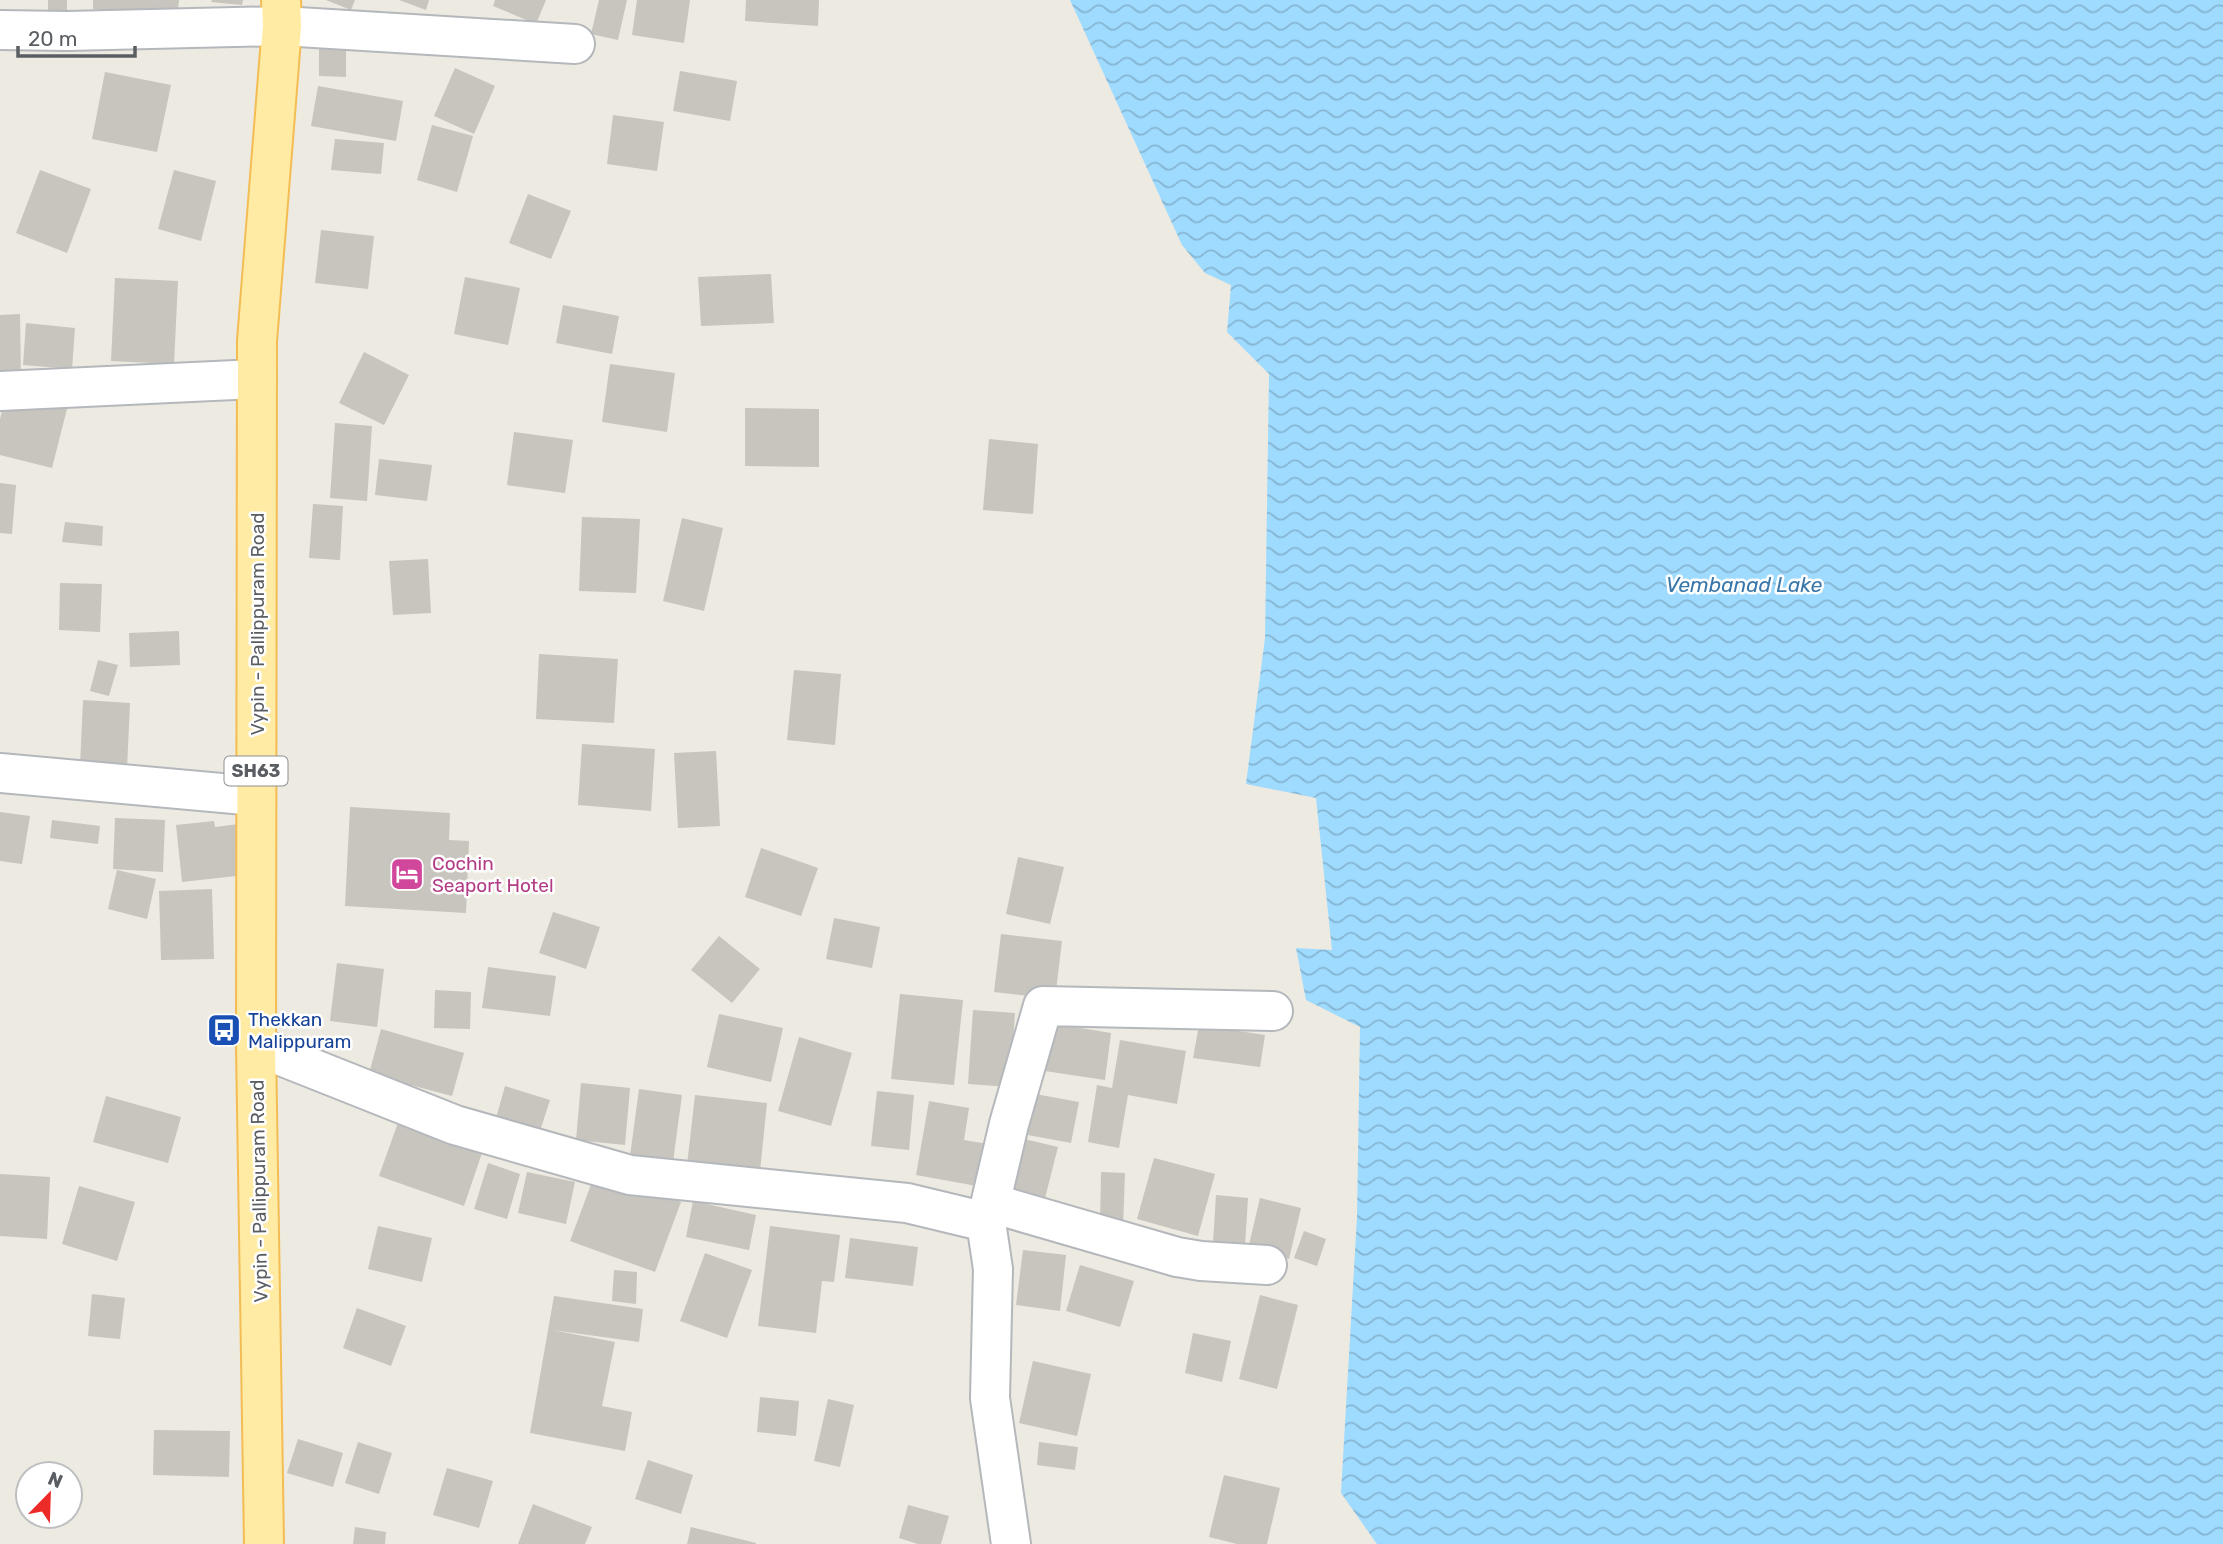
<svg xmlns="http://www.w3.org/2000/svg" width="2223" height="1544" font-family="Rubik,sans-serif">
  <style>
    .water { fill: url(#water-waves) }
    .building { fill: #c8c4be }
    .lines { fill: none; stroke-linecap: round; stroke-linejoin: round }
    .minor-casing { stroke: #b4b8bc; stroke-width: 42 }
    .major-casing { stroke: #f4bd54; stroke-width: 42 }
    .minor { stroke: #fff; stroke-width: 38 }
    .major { stroke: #ffeba4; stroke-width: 38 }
    .labels { text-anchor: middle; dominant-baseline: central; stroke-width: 5; stroke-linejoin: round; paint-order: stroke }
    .shield { fill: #fff; stroke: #8c8e92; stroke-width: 2 }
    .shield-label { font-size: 18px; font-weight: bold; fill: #5a5e63 }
    .street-label { font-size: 19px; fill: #5a5e63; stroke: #fff }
    .hotel-label { font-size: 19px; fill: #b23c85; stroke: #fff; text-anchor: start }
    .transit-label { font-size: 19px; fill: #164399; stroke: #fff; text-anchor: start }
    .water-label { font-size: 21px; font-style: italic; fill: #3977aa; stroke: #fff }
  </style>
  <defs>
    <pattern id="water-waves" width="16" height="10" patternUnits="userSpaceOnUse" patternTransform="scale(1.75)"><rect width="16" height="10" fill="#9fdbff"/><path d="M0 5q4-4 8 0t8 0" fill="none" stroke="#85b5d2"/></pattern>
  </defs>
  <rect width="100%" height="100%" fill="#edeae1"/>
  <!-- water -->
  <polygon class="water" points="1070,0 2223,0 2223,1544 1377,1544 1341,1493 1357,1217 1360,1027 1306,1000 1296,948 1332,950 1316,798 1246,784 1265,638 1269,374 1227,332 1231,285 1205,273 1182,245"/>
  <!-- building -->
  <g class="building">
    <rect x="48" y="0" width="19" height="13"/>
    <polygon points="93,0 179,0 177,17 93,9"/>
    <polygon points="212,0 243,0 242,5 211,2"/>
    <polygon points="326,0 355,0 351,10"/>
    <polygon points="399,0 429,0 426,10"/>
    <polygon points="495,0 546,0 536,24 493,6"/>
    <polygon points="599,0 627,0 618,40 591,34"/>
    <polygon points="637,0 690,0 684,43 632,35"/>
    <polygon points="746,0 819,0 818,26 745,21"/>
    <polygon points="319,48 346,49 346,77 319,76"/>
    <polygon points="455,68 495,86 474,134 434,116"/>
    <polygon points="680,71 737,81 730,121 673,111"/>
    <polygon points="105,72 171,85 157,152 92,139"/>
    <polygon points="318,86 403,101 396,141 311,126"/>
    <polygon points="613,115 664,122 657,171 607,164"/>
    <polygon points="432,125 473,136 457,192 417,180"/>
    <polygon points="335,139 384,143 381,174 331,170"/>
    <polygon points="40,170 91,189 67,253 16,233"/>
    <polygon points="174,170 216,181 201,241 158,229"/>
    <polygon points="528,194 571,211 551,259 509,243"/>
    <polygon points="321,230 374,236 368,289 315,283"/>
    <polygon points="771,274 774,323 701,326 698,277"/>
    <polygon points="465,277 520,288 508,345 454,334"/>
    <polygon points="115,278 178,281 174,364 111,361"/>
    <polygon points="563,305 619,316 612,354 556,343"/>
    <polygon points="20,314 21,380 0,381 0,315"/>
    <polygon points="26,323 75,328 72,369 23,365"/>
    <polygon points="364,352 409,375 384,425 339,403"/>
    <polygon points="610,364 675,373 667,432 602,422"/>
    <polygon points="41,393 69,401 52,468 0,455 0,419 5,400 37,409"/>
    <polygon points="745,408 819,409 819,467 745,466"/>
    <polygon points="335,423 372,426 367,501 330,498"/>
    <polygon points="514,432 573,440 565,493 507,485"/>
    <polygon points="989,439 1038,444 1033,514 983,510"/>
    <polygon points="379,459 432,465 427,501 375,495"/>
    <polygon points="0,483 16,485 12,534 0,533"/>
    <polygon points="313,504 343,506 340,560 309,558"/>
    <polygon points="582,517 640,519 636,593 579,591"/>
    <polygon points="682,518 723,528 704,611 663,601"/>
    <polygon points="65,522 103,526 102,546 62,542"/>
    <polygon points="428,559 431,613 393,615 389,561"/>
    <polygon points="60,583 102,584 100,632 59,630"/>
    <polygon points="179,631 180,665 130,667 129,633"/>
    <polygon points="539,654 618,659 614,723 536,719"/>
    <polygon points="98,660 118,665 109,696 90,691"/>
    <polygon points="794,670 841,674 835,745 787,740"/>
    <polygon points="83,700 130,703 127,769 80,766"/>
    <polygon points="582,744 655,749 651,811 578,805"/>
    <polygon points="716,751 720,826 678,828 674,753"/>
    <polygon points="350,807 450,813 449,840 469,841 466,913 345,906"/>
    <polygon points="0,812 30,816 22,864 0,861"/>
    <polygon points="115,818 165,820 163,872 113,869"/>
    <polygon points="52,820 100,826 98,844 50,838"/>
    <polygon points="214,821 215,827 239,824 245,875 182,882 176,825"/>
    <polygon points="761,848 818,868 801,916 745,897"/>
    <polygon points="1018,857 1064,867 1050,924 1006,914"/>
    <polygon points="117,870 156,879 147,919 108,909"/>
    <polygon points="212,889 214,959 161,960 159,891"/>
    <polygon points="553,912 600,927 586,969 539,953"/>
    <polygon points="834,918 880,927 872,968 826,959"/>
    <polygon points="1001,934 1062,941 1055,999 994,992"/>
    <polygon points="719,936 760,969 732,1003 691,970"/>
    <polygon points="337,963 384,969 377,1027 330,1021"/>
    <polygon points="488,967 556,976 550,1016 482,1008"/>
    <polygon points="435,990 471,992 470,1029 434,1028"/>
    <polygon points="900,994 963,1000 954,1085 891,1079"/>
    <polygon points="973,1010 1015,1013 1010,1087 968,1084"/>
    <polygon points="719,1014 783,1028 771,1082 707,1067"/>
    <polygon points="1044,1022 1111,1033 1105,1080 1038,1070"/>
    <polygon points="1199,1025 1265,1035 1260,1067 1193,1058"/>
    <polygon points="381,1029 464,1053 452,1096 369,1074"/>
    <polygon points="799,1037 852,1053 831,1126 778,1111"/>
    <polygon points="1120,1040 1186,1051 1177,1104 1128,1095 1119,1148 1088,1142 1097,1085 1112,1088"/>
    <polygon points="581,1083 630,1088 625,1145 576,1140"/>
    <polygon points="505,1086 550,1100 540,1131 496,1118"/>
    <polygon points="639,1089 682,1095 673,1162 630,1156"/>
    <polygon points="877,1091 914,1095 909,1150 871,1146"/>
    <polygon points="1035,1094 1079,1102 1071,1143 1028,1135"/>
    <polygon points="695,1095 767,1103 759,1181 686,1174"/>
    <polygon points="106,1096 181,1117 168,1163 93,1142"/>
    <polygon points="929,1101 969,1108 964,1140 994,1145 988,1188 916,1175"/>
    <polygon points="400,1117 484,1147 464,1206 379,1176"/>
    <polygon points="1020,1138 1058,1147 1043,1206 1006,1197"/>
    <polygon points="1154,1158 1215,1174 1198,1236 1137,1219"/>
    <polygon points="488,1163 520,1174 507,1219 474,1209"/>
    <polygon points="596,1171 681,1202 655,1272 570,1241"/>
    <polygon points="527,1172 575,1182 566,1224 518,1213"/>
    <polygon points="1101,1172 1125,1173 1123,1227 1100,1226"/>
    <polygon points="0,1174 50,1177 47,1239 0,1236"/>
    <polygon points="79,1186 135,1202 117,1261 62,1244"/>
    <polygon points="1216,1195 1248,1198 1245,1246 1213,1243"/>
    <polygon points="1260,1198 1301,1208 1289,1259 1248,1249"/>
    <polygon points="693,1201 756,1215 749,1250 686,1237"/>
    <polygon points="378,1226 432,1238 422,1282 368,1269"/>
    <polygon points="770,1226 840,1235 834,1282 822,1281 816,1333 758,1326"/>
    <polygon points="1304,1231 1326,1239 1317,1266 1294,1258"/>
    <polygon points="850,1238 918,1247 913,1286 845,1278"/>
    <polygon points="1023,1250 1066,1255 1060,1311 1016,1305"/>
    <polygon points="705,1253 752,1270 727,1338 680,1321"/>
    <polygon points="1080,1265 1134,1281 1120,1327 1066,1311"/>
    <polygon points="614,1270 637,1272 636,1304 612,1301"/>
    <polygon points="92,1294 125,1298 120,1339 88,1336"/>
    <polygon points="1260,1295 1298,1305 1277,1389 1239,1379"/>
    <polygon points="554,1296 643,1309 639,1342 552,1330 615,1342 602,1406 632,1412 625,1451 530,1433"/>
    <polygon points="357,1308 406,1326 391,1366 343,1348"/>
    <polygon points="1193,1333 1231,1341 1222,1382 1185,1373"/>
    <polygon points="1033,1361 1091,1374 1077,1436 1019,1423"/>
    <polygon points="760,1397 799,1401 796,1436 757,1432"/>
    <polygon points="828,1399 854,1405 840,1467 814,1461"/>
    <polygon points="154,1430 230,1431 229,1477 153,1475"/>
    <polygon points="298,1439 343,1453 333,1487 287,1473"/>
    <polygon points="358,1442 392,1453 379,1494 345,1483"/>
    <polygon points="1039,1442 1078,1447 1075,1470 1037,1465"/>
    <polygon points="648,1460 693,1475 681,1514 635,1499"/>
    <polygon points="447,1468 493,1481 479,1528 433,1515"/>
    <polygon points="1224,1475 1280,1488 1267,1544 1237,1544 1209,1537"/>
    <polygon points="533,1504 592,1527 585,1544 518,1544"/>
    <polygon points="908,1505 949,1516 941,1544 918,1544 899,1538"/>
    <polygon points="355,1527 386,1532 385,1544 353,1544"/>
    <polygon points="691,1527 756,1543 756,1544 687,1544"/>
  </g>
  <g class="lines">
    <!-- minor casing -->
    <g class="minor-casing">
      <g id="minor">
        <polyline points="0,30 67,31 282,26 575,44"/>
        <polyline points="0,391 257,379"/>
        <polyline points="0,773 256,796"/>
        <polyline points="256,1046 455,1125 630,1175 907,1203 986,1222"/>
        <polyline points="991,1203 1177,1257 1201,1261 1267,1265"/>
        <polyline points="1011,1544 990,1398 993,1269 986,1222 1009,1124 1043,1006 1273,1011"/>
      </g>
    </g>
    <!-- major casing -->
    <g class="major-casing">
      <polyline id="major" points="264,1544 256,1046 257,341 282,26 281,0"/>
    </g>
    <!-- minor -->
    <use href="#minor" class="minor"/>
    <!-- major -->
    <use href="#major" class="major"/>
  </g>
  <!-- icons -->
  <defs>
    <g id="hotel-square" transform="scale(1.75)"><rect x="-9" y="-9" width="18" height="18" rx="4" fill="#d1479c" stroke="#fff"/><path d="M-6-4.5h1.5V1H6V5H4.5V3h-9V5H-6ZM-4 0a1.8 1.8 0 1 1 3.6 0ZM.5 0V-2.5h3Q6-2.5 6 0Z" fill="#fff"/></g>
    <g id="bus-square" transform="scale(1.75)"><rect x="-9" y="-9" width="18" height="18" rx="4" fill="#1a4fb4" stroke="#fff"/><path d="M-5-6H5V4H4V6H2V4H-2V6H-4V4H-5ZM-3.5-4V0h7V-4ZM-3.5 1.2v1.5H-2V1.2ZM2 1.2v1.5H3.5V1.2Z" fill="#fff"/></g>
  </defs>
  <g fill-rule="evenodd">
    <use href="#hotel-square" x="407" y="874"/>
    <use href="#bus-square" x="224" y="1030"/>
  </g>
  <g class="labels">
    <!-- shield labels -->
    <rect class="shield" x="224.5" y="756.5" width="63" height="29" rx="5"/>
    <g class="shield-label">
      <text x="256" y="771">SH63</text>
    </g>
    <!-- street labels -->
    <g class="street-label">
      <text transform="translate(257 624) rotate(-90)">Vypin - Pallippuram Road</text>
      <text transform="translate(259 1191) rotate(-91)">Vypin - Pallippuram Road</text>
    </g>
    <!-- hotel labels -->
    <g class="hotel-label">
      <text x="432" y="863">Cochin<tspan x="432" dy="22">Seaport Hotel</tspan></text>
    </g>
    <!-- transit labels -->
    <g class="transit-label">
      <text x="248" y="1019">Thekkan<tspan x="248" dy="22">Malippuram</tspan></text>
    </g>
    <!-- water labels -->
    <g class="water-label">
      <text x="1744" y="584">Vembanad Lake</text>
    </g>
  </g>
  <!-- north arrow -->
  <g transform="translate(49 1495) rotate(23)"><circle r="33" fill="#ffffff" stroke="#bdbfc1" stroke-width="2"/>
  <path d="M0-5L12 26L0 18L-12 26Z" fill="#ec2b28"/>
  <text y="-10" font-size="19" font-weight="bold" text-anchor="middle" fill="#5a5e63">N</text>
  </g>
  <!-- scale -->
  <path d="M18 46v10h117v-10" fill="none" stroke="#5a5e63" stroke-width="3.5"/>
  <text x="28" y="46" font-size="21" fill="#5a5e63" stroke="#ffffff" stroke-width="5" paint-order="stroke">20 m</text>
</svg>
